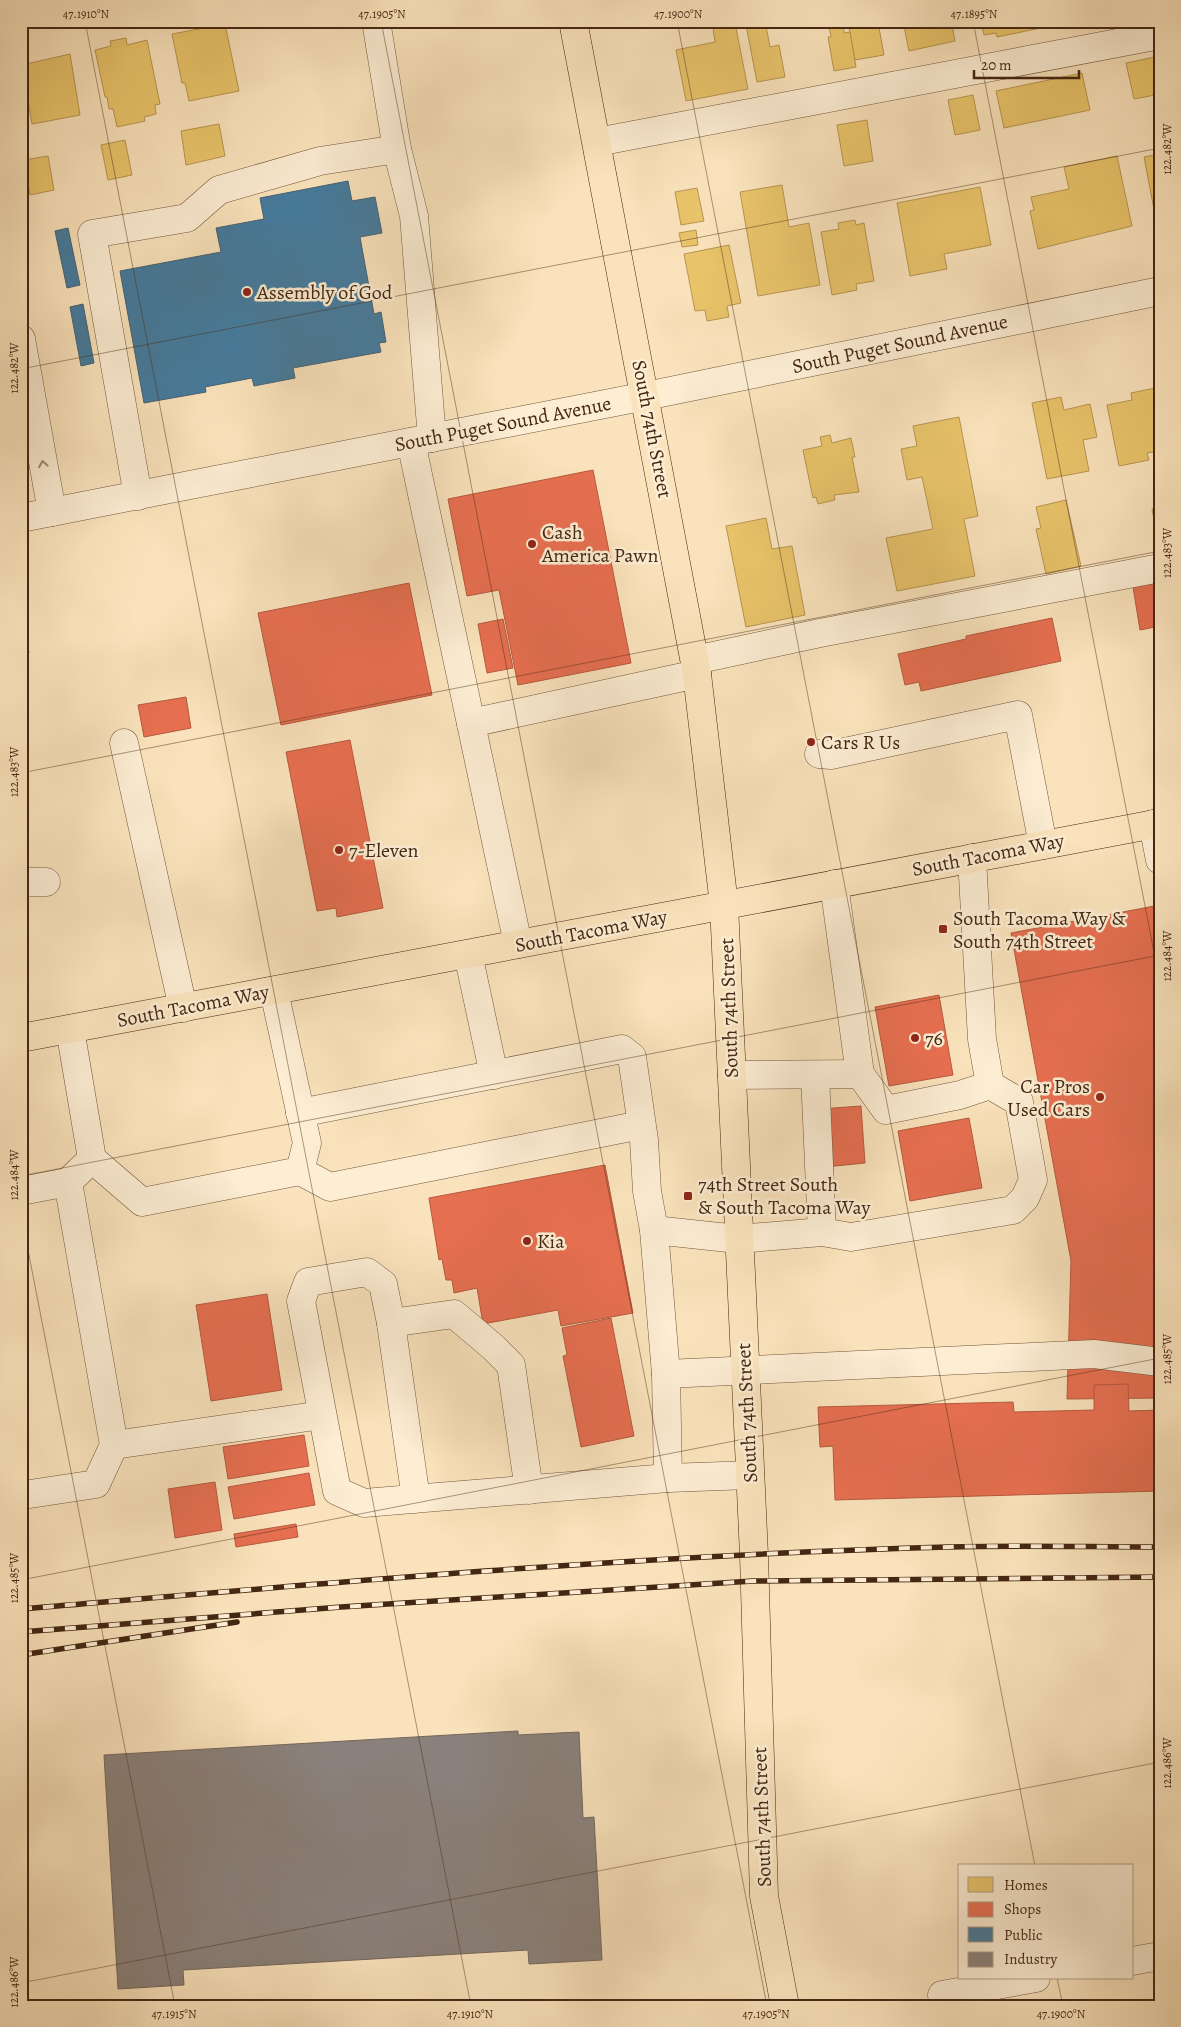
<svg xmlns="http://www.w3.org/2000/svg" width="1181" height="2027" font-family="Alegreya,serif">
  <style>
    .homes { fill: #e9c46a; stroke: #b89550 }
    .shops { fill: #e76f51; stroke: #b6593e }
    .public { fill: #457b9d; stroke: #456273 }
    .industry { fill: #8a817c; stroke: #75665c }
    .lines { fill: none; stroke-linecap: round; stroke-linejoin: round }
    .minor-casing { stroke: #72563c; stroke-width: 29 }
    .major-casing { stroke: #442712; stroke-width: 29 }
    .minor { stroke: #fcedd3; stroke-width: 28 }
    .major { stroke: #fae3bc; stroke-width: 28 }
    .rail-casing { stroke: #442712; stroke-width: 5.5 }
    .rail { stroke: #fcedd3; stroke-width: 4; stroke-dasharray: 11; stroke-linecap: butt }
    .oneway { stroke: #a08a72 }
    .ticks { fill: none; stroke: #442712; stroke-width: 1; stroke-opacity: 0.45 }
    .poi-dot { fill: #8f2418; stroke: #fcedd3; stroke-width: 2 }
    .labels { text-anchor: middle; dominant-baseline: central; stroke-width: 5; stroke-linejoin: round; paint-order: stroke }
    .poi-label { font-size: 20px; fill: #442712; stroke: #fcedd3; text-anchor: start }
    .street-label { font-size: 20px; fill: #442712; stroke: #fcedd3 }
    .neatline { fill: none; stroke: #442712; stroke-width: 2 }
    .ticks-label { font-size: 12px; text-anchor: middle; fill: #442712 }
  </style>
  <rect width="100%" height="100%" fill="#fae3bc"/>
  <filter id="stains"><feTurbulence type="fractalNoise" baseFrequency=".004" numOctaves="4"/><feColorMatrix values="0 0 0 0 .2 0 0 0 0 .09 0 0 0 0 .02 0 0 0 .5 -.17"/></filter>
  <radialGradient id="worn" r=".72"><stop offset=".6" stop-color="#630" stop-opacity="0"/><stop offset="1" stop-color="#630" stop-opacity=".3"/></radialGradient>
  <!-- homes -->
  <g class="homes">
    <polygon points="765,21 770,47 779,45 785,77 757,82 746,25"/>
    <polygon points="903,21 951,21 955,41 909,51"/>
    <polygon points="981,21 1059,21 1060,24 997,37 996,33 984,35"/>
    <polygon points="878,22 884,55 855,60 849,27"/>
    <polygon points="735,23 748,89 686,101 676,50 715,42 713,28"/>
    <polygon points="225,24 239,91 189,101 185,83 182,83 172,34"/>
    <polygon points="843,24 844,33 850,32 856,67 834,71 828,37 831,37 829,27"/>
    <polygon points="126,38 127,45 147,40 160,104 155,105 156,114 144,117 145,121 117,127 113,109 109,109 107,97 105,97 95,50 111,46 110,41"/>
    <polygon points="70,54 80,115 32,124 22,65"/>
    <polygon points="1160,56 1160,94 1134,99 1126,63"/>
    <polygon points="1082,73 1090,110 1004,128 996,91"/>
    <polygon points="973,95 980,130 955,135 948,100"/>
    <polygon points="867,120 873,161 844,166 837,125"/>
    <polygon points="219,124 225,156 186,165 181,131"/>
    <polygon points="125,140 132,175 108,180 101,145"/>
    <polygon points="1160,154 1160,214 1155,215 1144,157"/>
    <polygon points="48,156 54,190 30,195 24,160"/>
    <polygon points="1117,156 1132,226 1038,249 1030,211 1034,210 1031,197 1069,189 1064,167"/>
    <polygon points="782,185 789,227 809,223 820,285 758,296 740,192"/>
    <polygon points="980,187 991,245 944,254 947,269 910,276 897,203"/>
    <polygon points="697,188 704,221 681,225 675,192"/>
    <polygon points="855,220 856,225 864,223 874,281 856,284 857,290 832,295 821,232 839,229 838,223"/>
    <polygon points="696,230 698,245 682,247 679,233"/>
    <polygon points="729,245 741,303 727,306 729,317 707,321 705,310 695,311 684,254"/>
    <polygon points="1160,387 1160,451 1147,453 1149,460 1119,466 1107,405 1132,400 1131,393"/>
    <polygon points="1061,397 1064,410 1090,404 1097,437 1083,440 1089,471 1047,479 1032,403"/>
    <polygon points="959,417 978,516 964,519 975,576 897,591 886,538 933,529 922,477 907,480 901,449 917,446 913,426"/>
    <polygon points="830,435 832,443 851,438 855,457 852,457 859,492 834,495 835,500 818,504 816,497 813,498 803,450 822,446 820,437"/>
    <polygon points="1066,500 1081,566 1046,574 1036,529 1041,528 1036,507"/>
    <polygon points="1160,507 1160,551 1152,509"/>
    <polygon points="766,518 772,549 792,546 805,615 746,627 726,526"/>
  </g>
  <!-- shops -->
  <g class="shops">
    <polygon points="593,470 631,663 518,685 499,590 467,596 448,499"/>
    <polygon points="1160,582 1160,626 1140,630 1133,587"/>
    <polygon points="409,583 432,695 281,725 258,613"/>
    <polygon points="21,614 29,653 23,654 26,669 21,670"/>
    <polygon points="1052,618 1061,661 921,691 919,682 905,685 898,654 966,639 966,636"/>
    <polygon points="503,619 513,668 487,673 478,624"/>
    <polygon points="186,697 191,728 144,737 138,705"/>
    <polygon points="350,740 383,908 337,917 336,908 317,911 286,752"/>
    <polygon points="1160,905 1160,1398 1067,1399 1071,1261 1011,933"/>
    <polygon points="939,995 953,1075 889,1086 875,1007"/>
    <polygon points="861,1106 865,1163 825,1167 820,1109"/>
    <polygon points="969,1118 982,1188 910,1201 898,1131"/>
    <polygon points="605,1165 633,1313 561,1326 558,1310 483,1324 477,1288 454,1293 452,1280 446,1280 442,1259 439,1260 429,1198"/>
    <polygon points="267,1294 282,1390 211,1401 196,1305"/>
    <polygon points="611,1318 634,1436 581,1447 563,1356 567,1355 562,1328"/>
    <polygon points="1128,1384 1129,1411 1160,1410 1160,1491 835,1500 833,1446 820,1447 818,1407 1013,1402 1014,1412 1094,1410 1094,1385"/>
    <polygon points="304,1435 309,1466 228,1479 223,1447"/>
    <polygon points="309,1473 315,1505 234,1519 228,1487"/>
    <polygon points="215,1482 222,1530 175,1538 168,1489"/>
    <polygon points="296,1524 298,1537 236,1547 234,1534"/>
  </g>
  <!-- public -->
  <g class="public">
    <polygon points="348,181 352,201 375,197 382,233 360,237 374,314 381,312 386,342 379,343 381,352 293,368 295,378 254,386 252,378 205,387 206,392 144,403 120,271 221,252 216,228 264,219 260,198"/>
    <polygon points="68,228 80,285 67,288 55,231"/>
    <polygon points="83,304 94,363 81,366 70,307"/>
  </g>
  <!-- industry -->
  <polygon class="industry" points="518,1731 518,1735 579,1732 583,1818 594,1817 602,1960 529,1964 528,1950 183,1970 184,1985 118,1989 104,1755"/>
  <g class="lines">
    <!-- minor casing -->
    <g class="minor-casing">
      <g id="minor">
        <polyline points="376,21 397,149 414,216 432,438"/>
        <polyline points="597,142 1160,35"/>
        <polyline points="21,339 52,512"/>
        <polyline points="411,442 518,944"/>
        <polyline points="138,496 92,234 187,218 219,190 320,161 397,149"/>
        <polyline points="21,518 646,396 1160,291"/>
        <polyline points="695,660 820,633 1160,568"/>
        <polyline points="471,723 697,674"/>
        <polyline points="124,743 183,1008"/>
        <polyline points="819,754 831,755 1018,715 1043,845"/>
        <polyline points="1153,824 1160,860"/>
        <polyline points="21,882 46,882"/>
        <polyline points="834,884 860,1074"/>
        <polyline points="468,954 494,1075"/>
        <polyline points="274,991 307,1143 300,1171"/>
        <polyline points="70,1029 92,1159 142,1202 300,1171 330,1187 641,1125"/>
        <polyline points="732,1075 860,1074 886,1110 960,1095 990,1085 982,1039 972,858"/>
        <polyline points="815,1075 822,1232"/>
        <polyline points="300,1113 622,1049 632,1057 644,1140 647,1191 654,1230 666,1374 668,1478"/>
        <polyline points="21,1191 68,1182"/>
        <polyline points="654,1230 738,1239 822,1232 851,1237 1013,1210 1025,1198 1033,1180 1019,1102 990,1085"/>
        <polyline points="391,1323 454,1314 493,1347 511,1365 529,1490"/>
        <polyline points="666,1374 1094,1354 1160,1362"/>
        <polyline points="114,1445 322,1415"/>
        <polyline points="30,1494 96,1484 114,1445 68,1182 92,1159"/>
        <polyline points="416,1499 391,1323 383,1284 367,1272 308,1282 301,1301 337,1491 364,1503 668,1478 750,1475"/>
        <polyline points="1132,1961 1160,1956"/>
        <polyline points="944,2006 942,1995 1036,1978"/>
      </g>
    </g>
    <!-- major casing -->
    <g class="major-casing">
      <g id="major">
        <polyline points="573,21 697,674 724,905 754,1555 764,1896 785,2006"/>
        <polyline points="21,1038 1160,823"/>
      </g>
    </g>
    <!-- minor -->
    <use href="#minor" class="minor"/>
    <!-- major -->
    <use href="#major" class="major"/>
    <!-- rail casing -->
    <g class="rail-casing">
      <g id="rail">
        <path d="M 21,1609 C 329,1583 638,1555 948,1547 C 1018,1545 1089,1547 1160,1547"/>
        <polyline points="21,1632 341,1607 753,1581 1160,1577"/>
        <polyline points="21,1655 237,1622"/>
      </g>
    </g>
    <!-- rail -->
    <use href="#rail" class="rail"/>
  </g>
  <!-- one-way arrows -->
  <defs><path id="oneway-chevron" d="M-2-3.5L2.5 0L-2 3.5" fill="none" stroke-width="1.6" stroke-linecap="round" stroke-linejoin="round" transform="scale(1.25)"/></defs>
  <use class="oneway" href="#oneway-chevron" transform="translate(43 464) rotate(-100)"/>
  <!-- ticks -->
  <path class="ticks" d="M 85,21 L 471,2006M 381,21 L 767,2006M 677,21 L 1035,1866M 973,21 L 1160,983M 21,369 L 1160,148M 21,773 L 1160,551M 21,1176 L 1160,955M 21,1214 L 175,2006M 21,1580 L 1160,1358M 1057,1978 L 1063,2006M 21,1983 L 1160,1762"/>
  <!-- markers -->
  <g class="poi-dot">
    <circle cx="247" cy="292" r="5"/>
    <circle cx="532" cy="544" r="5"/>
    <circle cx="811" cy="742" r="5"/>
    <circle cx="339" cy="850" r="5"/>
    <rect x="938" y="924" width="10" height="10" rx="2.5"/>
    <circle cx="915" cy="1038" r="5"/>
    <circle cx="1100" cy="1097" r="5"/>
    <rect x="683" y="1191" width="10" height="10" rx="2.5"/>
    <circle cx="527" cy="1241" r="5"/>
  </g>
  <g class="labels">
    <!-- poi labels -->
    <g class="poi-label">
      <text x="257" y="292">Assembly of God</text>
      <text x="542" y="532">Cash<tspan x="542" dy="23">America Pawn</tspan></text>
      <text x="821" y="742">Cars R Us</text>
      <text x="349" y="850">7-Eleven</text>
      <text x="953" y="918">South Tacoma Way &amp;<tspan x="953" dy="23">South 74th Street</tspan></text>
      <text x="925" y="1038">76</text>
      <text x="1090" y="1086" text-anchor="end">Car Pros<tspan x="1090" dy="23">Used Cars</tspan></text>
      <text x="698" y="1184">74th Street South<tspan x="698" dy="23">&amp; South Tacoma Way</tspan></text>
      <text x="537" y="1241">Kia</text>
    </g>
    <!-- street labels -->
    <g class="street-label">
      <text transform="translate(900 344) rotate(-12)">South Puget Sound Avenue</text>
      <text transform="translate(503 424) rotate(-11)">South Puget Sound Avenue</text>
      <text transform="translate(652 429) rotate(79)">South 74th Street</text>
      <text transform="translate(988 855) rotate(-11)">South Tacoma Way</text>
      <text transform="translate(591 931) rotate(-11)">South Tacoma Way</text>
      <text transform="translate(193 1006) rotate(-11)">South Tacoma Way</text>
      <text transform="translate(729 1008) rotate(-92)">South 74th Street</text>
      <text transform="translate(747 1413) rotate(-93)">South 74th Street</text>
      <text transform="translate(762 1817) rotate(-92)">South 74th Street</text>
    </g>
  </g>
  <!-- margin -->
  <rect width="1181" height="2027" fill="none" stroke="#fae3bc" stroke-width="55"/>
  <!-- legend -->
  <rect x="958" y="1864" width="175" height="115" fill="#fcedd3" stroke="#b29e86"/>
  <rect x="968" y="1877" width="25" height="15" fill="#e9c46a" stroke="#b29e86"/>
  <text x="1004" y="1890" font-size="15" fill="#442712">Homes</text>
  <rect x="968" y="1902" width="25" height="15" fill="#e76f51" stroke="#b29e86"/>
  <text x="1004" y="1914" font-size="15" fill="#442712">Shops</text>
  <rect x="968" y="1927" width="25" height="15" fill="#457b9d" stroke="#b29e86"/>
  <text x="1004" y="1940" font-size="15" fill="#442712">Public</text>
  <rect x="968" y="1952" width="25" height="15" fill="#8a817c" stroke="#b29e86"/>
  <text x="1004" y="1964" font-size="15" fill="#442712">Industry</text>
  <!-- scale -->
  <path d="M974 70v8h105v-8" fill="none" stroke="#442712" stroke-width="2.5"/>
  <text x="981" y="70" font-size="15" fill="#442712" stroke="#fcedd3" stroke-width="4" paint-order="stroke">20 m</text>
  <rect x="28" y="28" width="1126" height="1972" class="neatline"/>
  <g class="ticks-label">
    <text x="86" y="18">47.1910°N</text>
    <text x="382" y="18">47.1905°N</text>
    <text x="678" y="18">47.1900°N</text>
    <text x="974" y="18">47.1895°N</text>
    <text transform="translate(1167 149) rotate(-90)" y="4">122.482°W</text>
    <text transform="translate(14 368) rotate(-90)" y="4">122.482°W</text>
    <text transform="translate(1167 553) rotate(-90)" y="4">122.483°W</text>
    <text transform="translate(14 772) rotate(-90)" y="4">122.483°W</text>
    <text transform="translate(1167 956) rotate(-90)" y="4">122.484°W</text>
    <text transform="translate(14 1175) rotate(-90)" y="4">122.484°W</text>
    <text transform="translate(1167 1359) rotate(-90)" y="4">122.485°W</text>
    <text transform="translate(14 1578) rotate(-90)" y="4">122.485°W</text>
    <text transform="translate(1167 1763) rotate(-90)" y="4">122.486°W</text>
    <text transform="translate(14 1982) rotate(-90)" y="4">122.486°W</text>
    <text x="174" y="2018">47.1915°N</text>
    <text x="470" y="2018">47.1910°N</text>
    <text x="766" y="2018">47.1905°N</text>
    <text x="1061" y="2018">47.1900°N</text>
  </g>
  <rect width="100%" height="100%" filter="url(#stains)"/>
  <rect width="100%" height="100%" fill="url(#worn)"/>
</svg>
